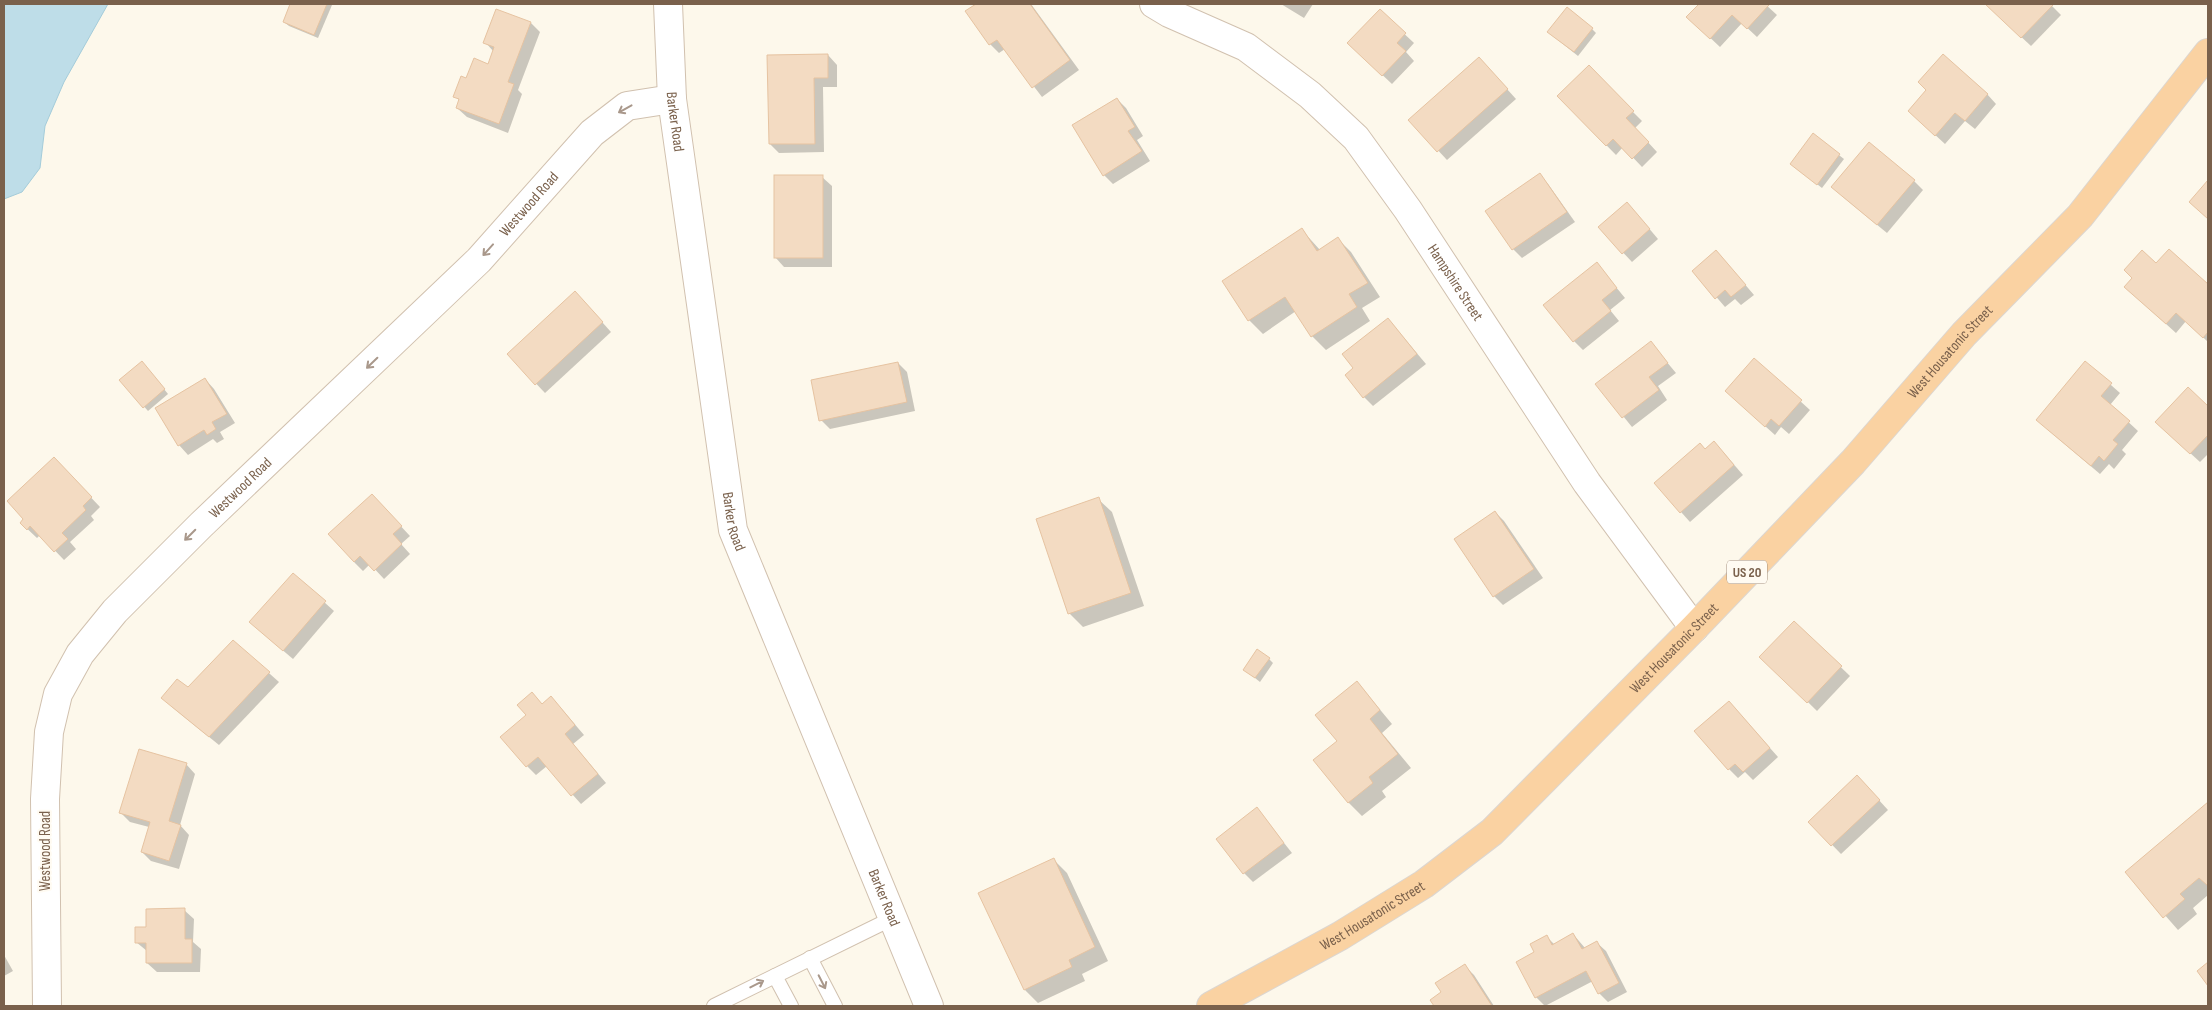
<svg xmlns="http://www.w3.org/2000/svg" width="2212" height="1010" font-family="'Sofia Sans Condensed',sans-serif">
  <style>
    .water { fill: #bedde8; stroke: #a4ccda }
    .shadow { fill: #0003 }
    .building { fill: #f3dbc2; stroke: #e6c3a1 }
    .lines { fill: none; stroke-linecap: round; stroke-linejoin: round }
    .service-casing { stroke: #d1c1af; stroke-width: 16 }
    .minor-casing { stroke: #d1c1af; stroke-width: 30 }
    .tertiary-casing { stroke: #d1c1af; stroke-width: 30 }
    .trunk-casing { stroke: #dcd6d0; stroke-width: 30 }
    .service { stroke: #fff; stroke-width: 14 }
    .minor { stroke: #fff; stroke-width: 28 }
    .tertiary { stroke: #fff; stroke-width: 28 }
    .trunk { stroke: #fad2a2; stroke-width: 28 }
    .oneway { stroke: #a9988b }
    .labels { text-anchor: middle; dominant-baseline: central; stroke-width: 4; stroke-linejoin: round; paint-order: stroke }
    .shield { fill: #fffbf2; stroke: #a28f7e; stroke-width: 1 }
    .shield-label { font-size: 14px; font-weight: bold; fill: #7a614c }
    .street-label { font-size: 15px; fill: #7a614c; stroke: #fffbf2 }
  </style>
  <rect width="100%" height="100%" fill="#fdf8eb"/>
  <!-- water -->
  <polygon class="water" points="4,4 108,4 64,82 45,126 40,168 22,192 4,199"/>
  <!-- shadow -->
  <g class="shadow">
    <polygon points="291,4 332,5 318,38 289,26 284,22"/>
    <polygon points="978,4 1031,4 1079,70 1042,97 1005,49 999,53 990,44 967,11"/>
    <polygon points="1281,4 1313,4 1304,18"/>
    <polygon points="1701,4 1765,4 1777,15 1757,37 1742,23 1720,47 1688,17"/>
    <polygon points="1986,4 2050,4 2061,15 2031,46"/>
    <polygon points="497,10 531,23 540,32 518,90 522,94 508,133 467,117 457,108 460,101 455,96 467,79 489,65 494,52 485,42"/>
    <polygon points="1380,11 1414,43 1406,52 1414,61 1392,84 1358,52"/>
    <polygon points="1592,29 1596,33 1578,56 1553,36"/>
    <polygon points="828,55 837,65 837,87 823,87 824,152 779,153 770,144"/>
    <polygon points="1588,67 1642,121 1635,128 1657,152 1642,167 1623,147 1616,155 1558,96"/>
    <polygon points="1488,68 1516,99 1447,160 1410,120"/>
    <polygon points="1987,94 1996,104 1975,129 1965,121 1945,144 1919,120"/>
    <polygon points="1117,99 1126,108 1143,136 1137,140 1150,161 1113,184 1104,175"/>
    <polygon points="1813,135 1844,159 1822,188 1791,164"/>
    <polygon points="1539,175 1548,184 1575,222 1522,258 1513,249"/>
    <polygon points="822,177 832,186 832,267 784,267 775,257"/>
    <polygon points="1914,181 1923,190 1887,233 1842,196"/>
    <polygon points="1636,213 1658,239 1632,262 1600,228"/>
    <polygon points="1302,230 1320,250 1338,239 1351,252 1380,297 1362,308 1370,321 1326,350 1312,336 1296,311 1263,334 1249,320"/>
    <polygon points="2169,250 2208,285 2208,342 2186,321 2176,333 2135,296"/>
    <polygon points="1725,261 1754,295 1741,305 1735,299 1725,307 1694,271"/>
    <polygon points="1597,264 1625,298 1610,310 1619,321 1583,350 1574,341"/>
    <polygon points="584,302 611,332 545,393 508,354"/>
    <polygon points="1388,319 1426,364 1373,406 1364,397 1355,368"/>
    <polygon points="1651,343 1676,373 1658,386 1667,400 1632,427 1597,384"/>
    <polygon points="1755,360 1810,410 1789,434 1781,427 1775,435 1736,400"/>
    <polygon points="898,363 907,372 915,411 830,429 821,420"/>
    <polygon points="2086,363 2120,393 2110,405 2138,431 2122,450 2126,454 2114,469 2109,464 2100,474 2047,429"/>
    <polygon points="146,367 168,394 148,411 121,380"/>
    <polygon points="205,379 214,389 235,423 220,432 224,439 217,443 213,439 188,455 179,445"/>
    <polygon points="2188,389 2208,408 2208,454 2200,462 2166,431"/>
    <polygon points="1723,452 1743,475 1690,522 1656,484"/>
    <polygon points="63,468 100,507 91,516 94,520 70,542 76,549 64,560 40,535 37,538 21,523"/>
    <polygon points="1098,499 1112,512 1144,606 1083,627 1069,613"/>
    <polygon points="381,505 410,536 401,544 410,554 384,579 370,564 363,571 354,562"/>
    <polygon points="1495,512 1504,521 1543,578 1503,605 1494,596"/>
    <polygon points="293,574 334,611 293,659 260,631"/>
    <polygon points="1794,622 1850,676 1817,711 1761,656"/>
    <polygon points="233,641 279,682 219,745 172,707"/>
    <polygon points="1269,659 1273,663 1260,682 1245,670"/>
    <polygon points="1357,682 1392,724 1382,733 1411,768 1382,791 1386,797 1362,816 1348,802"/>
    <polygon points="532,694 543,705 560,707 584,735 573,744 606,783 581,804 547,766 536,775 527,766"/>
    <polygon points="1738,712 1778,757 1753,780 1745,772 1738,778 1729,769"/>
    <polygon points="186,764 195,774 180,825 189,835 179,869 151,861 142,852 149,827 130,822 121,813"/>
    <polygon points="1866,786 1888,810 1841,854 1810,822"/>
    <polygon points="2208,804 2208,895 2193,908 2197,914 2178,930 2127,872"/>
    <polygon points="1257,809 1292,853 1253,882 1244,873"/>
    <polygon points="1053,859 1067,873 1108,961 1082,974 1085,981 1038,1003 1025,990"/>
    <polygon points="184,910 194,919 193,942 201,949 200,972 157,972 147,963 147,951 136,942 147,928"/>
    <polygon points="1573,934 1585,948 1596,942 1606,951 1627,992 1608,1002 1599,993 1593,981 1545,1006 1536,997 1536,953 1547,937 1554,944"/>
    <polygon points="4,955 13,971 4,976"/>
    <polygon points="1465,966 1474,975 1494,1006 1436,1006 1432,1000 1443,993"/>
  </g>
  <!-- building -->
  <g class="building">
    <polygon points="290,4 327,4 314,35 283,22"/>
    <polygon points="976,4 1030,4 1070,60 1032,88 997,40 989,45 965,11"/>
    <polygon points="1699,4 1767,4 1769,5 1747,29 1732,15 1710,39 1686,17"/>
    <polygon points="1985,4 2052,4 2053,5 2021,38"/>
    <polygon points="1567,7 1593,28 1574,52 1547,32"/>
    <polygon points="496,9 531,22 508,82 514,84 499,124 456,108 459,99 453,97 461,76 466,78 474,58 488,64 494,47 483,43"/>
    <polygon points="1380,9 1406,33 1397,43 1406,51 1382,76 1347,43"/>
    <polygon points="828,54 828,78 814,78 815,144 769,144 767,55"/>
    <polygon points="1943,54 1988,94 1965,121 1955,113 1935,136 1908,111 1926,90 1918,82"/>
    <polygon points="1479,57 1508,89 1437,152 1408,120"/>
    <polygon points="1589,65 1634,111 1626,118 1649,142 1632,159 1613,139 1606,146 1557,96"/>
    <polygon points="1117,98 1135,127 1128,131 1142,151 1103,176 1072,125"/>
    <polygon points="1813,133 1840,154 1817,185 1790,164"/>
    <polygon points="1869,142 1915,180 1877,225 1831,187"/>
    <polygon points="1540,173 1567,212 1512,250 1485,211"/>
    <rect x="774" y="175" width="49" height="83"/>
    <polygon points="2208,180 2208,219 2189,202"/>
    <polygon points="1627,202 1650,229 1622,254 1598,227"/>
    <polygon points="1302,228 1317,251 1338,237 1368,283 1349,294 1357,307 1311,337 1285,297 1248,321 1222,281"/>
    <polygon points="2169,249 2208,284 2208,332 2203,338 2176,313 2166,324 2124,287 2132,278 2124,270 2142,250 2156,263"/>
    <polygon points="1716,250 1746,285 1731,297 1725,290 1715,299 1692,271"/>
    <polygon points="1597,262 1617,288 1602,300 1611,311 1573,342 1543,305"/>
    <polygon points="575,291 603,322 535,385 507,354"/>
    <polygon points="1388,318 1417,354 1363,398 1345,375 1353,368 1342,354"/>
    <polygon points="1651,341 1668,363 1649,377 1659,390 1622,418 1595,384"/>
    <polygon points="1754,358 1802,400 1779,426 1771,419 1765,427 1725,391"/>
    <polygon points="142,361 165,389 143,408 119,380"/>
    <polygon points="2085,361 2112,383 2101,396 2130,421 2113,440 2118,444 2104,461 2099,456 2091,466 2036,420"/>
    <polygon points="898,362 907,402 819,421 811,380"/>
    <polygon points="205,378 227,414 212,422 216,429 207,435 204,430 178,446 155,408"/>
    <polygon points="2188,387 2208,406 2208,435 2190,454 2155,422"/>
    <polygon points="1714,441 1734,465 1680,513 1654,483 1700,443 1705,449"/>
    <polygon points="54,457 92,497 83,506 86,510 62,533 68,539 54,552 30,526 27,530 20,523 23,519 7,501"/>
    <polygon points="372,494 402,526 393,534 402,544 374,571 360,556 354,562 328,534"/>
    <polygon points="1099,497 1131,593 1068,614 1036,519"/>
    <polygon points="1495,511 1534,569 1493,597 1454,539"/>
    <polygon points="293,573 326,601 283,651 249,622"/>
    <polygon points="1794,621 1842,666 1807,703 1759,657"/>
    <polygon points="233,640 270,672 209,737 161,698 177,679 188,687"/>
    <polygon points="1257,649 1270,658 1255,678 1243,670"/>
    <polygon points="1357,681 1380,710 1370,719 1398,754 1369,777 1373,783 1348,803 1313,760 1337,741 1315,715"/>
    <polygon points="532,692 542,704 551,696 575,725 565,734 598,774 571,796 538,757 526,767 500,737 526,715 517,705"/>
    <polygon points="1729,701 1770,748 1743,772 1735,764 1728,770 1694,731"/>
    <polygon points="139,749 187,763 169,821 181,825 169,861 141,852 150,822 119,813"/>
    <polygon points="1857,775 1880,800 1831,846 1808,822"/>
    <polygon points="2208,802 2208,886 2199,878 2180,894 2185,899 2163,918 2125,872"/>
    <polygon points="1257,807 1284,843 1243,874 1216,839"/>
    <polygon points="1054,858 1095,947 1069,960 1072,967 1024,990 978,893"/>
    <polygon points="185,908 185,939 192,939 192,963 146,963 146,943 135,943 135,927 146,927 146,909"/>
    <polygon points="1573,933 1582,949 1597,941 1619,983 1598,994 1586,971 1535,998 1516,962 1534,952 1530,944 1547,935 1552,945"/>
    <polygon points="2208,962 2208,986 2197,971"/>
    <polygon points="1465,964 1492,1006 1434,1006 1430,1000 1441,992 1435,983"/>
  </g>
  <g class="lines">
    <!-- service casing -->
    <g class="service-casing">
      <g id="service">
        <polyline points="810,958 835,1006"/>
        <polyline points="775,976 791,1006"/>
        <polyline points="714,1006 893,918"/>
      </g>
    </g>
    <!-- minor casing -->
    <g class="minor-casing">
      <g id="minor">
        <path id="s1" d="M 1154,4 L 1169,13 L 1246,47 L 1310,95 L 1356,138 L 1408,210 L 1587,483 L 1694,628"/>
        <path id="s2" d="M 47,1006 L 45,799 L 49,732 L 58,694 L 80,654 L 115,611 L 201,525 L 479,260 L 592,133 L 627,106 L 672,99"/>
      </g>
    </g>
    <!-- tertiary casing -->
    <g class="tertiary-casing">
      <g id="tertiary">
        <path id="s3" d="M 668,4 L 672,99 L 733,530 L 929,1006"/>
      </g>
    </g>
    <!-- trunk casing -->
    <g class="trunk-casing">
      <g id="trunk">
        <path id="s4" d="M 1211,1006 L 1340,936 L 1424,884 L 1492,832 L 1694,628 L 1853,462 L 1964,334 L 2080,216 L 2208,53"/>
      </g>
    </g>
    <!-- service -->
    <use href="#service" class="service"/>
    <!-- minor -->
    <use href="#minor" class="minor"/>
    <!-- tertiary -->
    <use href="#tertiary" class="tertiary"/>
    <!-- trunk -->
    <use href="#trunk" class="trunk"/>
  </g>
  <!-- one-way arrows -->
  <defs><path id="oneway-shaft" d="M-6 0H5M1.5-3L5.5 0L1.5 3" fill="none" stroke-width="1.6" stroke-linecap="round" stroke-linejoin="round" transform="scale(1.25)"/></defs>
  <g class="oneway">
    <use href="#oneway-shaft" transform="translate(625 109) rotate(151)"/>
    <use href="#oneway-shaft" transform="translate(488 250) rotate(132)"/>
    <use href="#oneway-shaft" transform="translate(372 363) rotate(136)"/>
    <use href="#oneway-shaft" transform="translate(190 535) rotate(135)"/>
    <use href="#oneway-shaft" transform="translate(822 982) rotate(63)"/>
    <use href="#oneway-shaft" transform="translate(757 984) rotate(-27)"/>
  </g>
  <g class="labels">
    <!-- shield labels -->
    <rect class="shield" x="1727" y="560.5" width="40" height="23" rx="4"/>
    <g class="shield-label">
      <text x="1747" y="572">US 20</text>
    </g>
    <!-- street labels -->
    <g class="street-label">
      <text stroke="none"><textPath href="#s3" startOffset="118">Barker Road</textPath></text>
      <text stroke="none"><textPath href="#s2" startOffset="995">Westwood Road</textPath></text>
      <text stroke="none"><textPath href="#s1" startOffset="420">Hampshire Street</textPath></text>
      <text stroke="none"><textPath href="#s4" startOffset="995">West Housatonic Street</textPath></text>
      <text stroke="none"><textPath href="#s2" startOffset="590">Westwood Road</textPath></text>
      <text stroke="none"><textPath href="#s3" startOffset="522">Barker Road</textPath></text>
      <text stroke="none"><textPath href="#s4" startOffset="590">West Housatonic Street</textPath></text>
      <text transform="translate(45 851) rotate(-90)">Westwood Road</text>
      <text stroke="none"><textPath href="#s3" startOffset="928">Barker Road</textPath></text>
      <text stroke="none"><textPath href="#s4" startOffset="185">West Housatonic Street</textPath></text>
    </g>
  </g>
  <!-- border -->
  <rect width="2212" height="1010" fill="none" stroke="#7a614c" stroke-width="10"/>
</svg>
